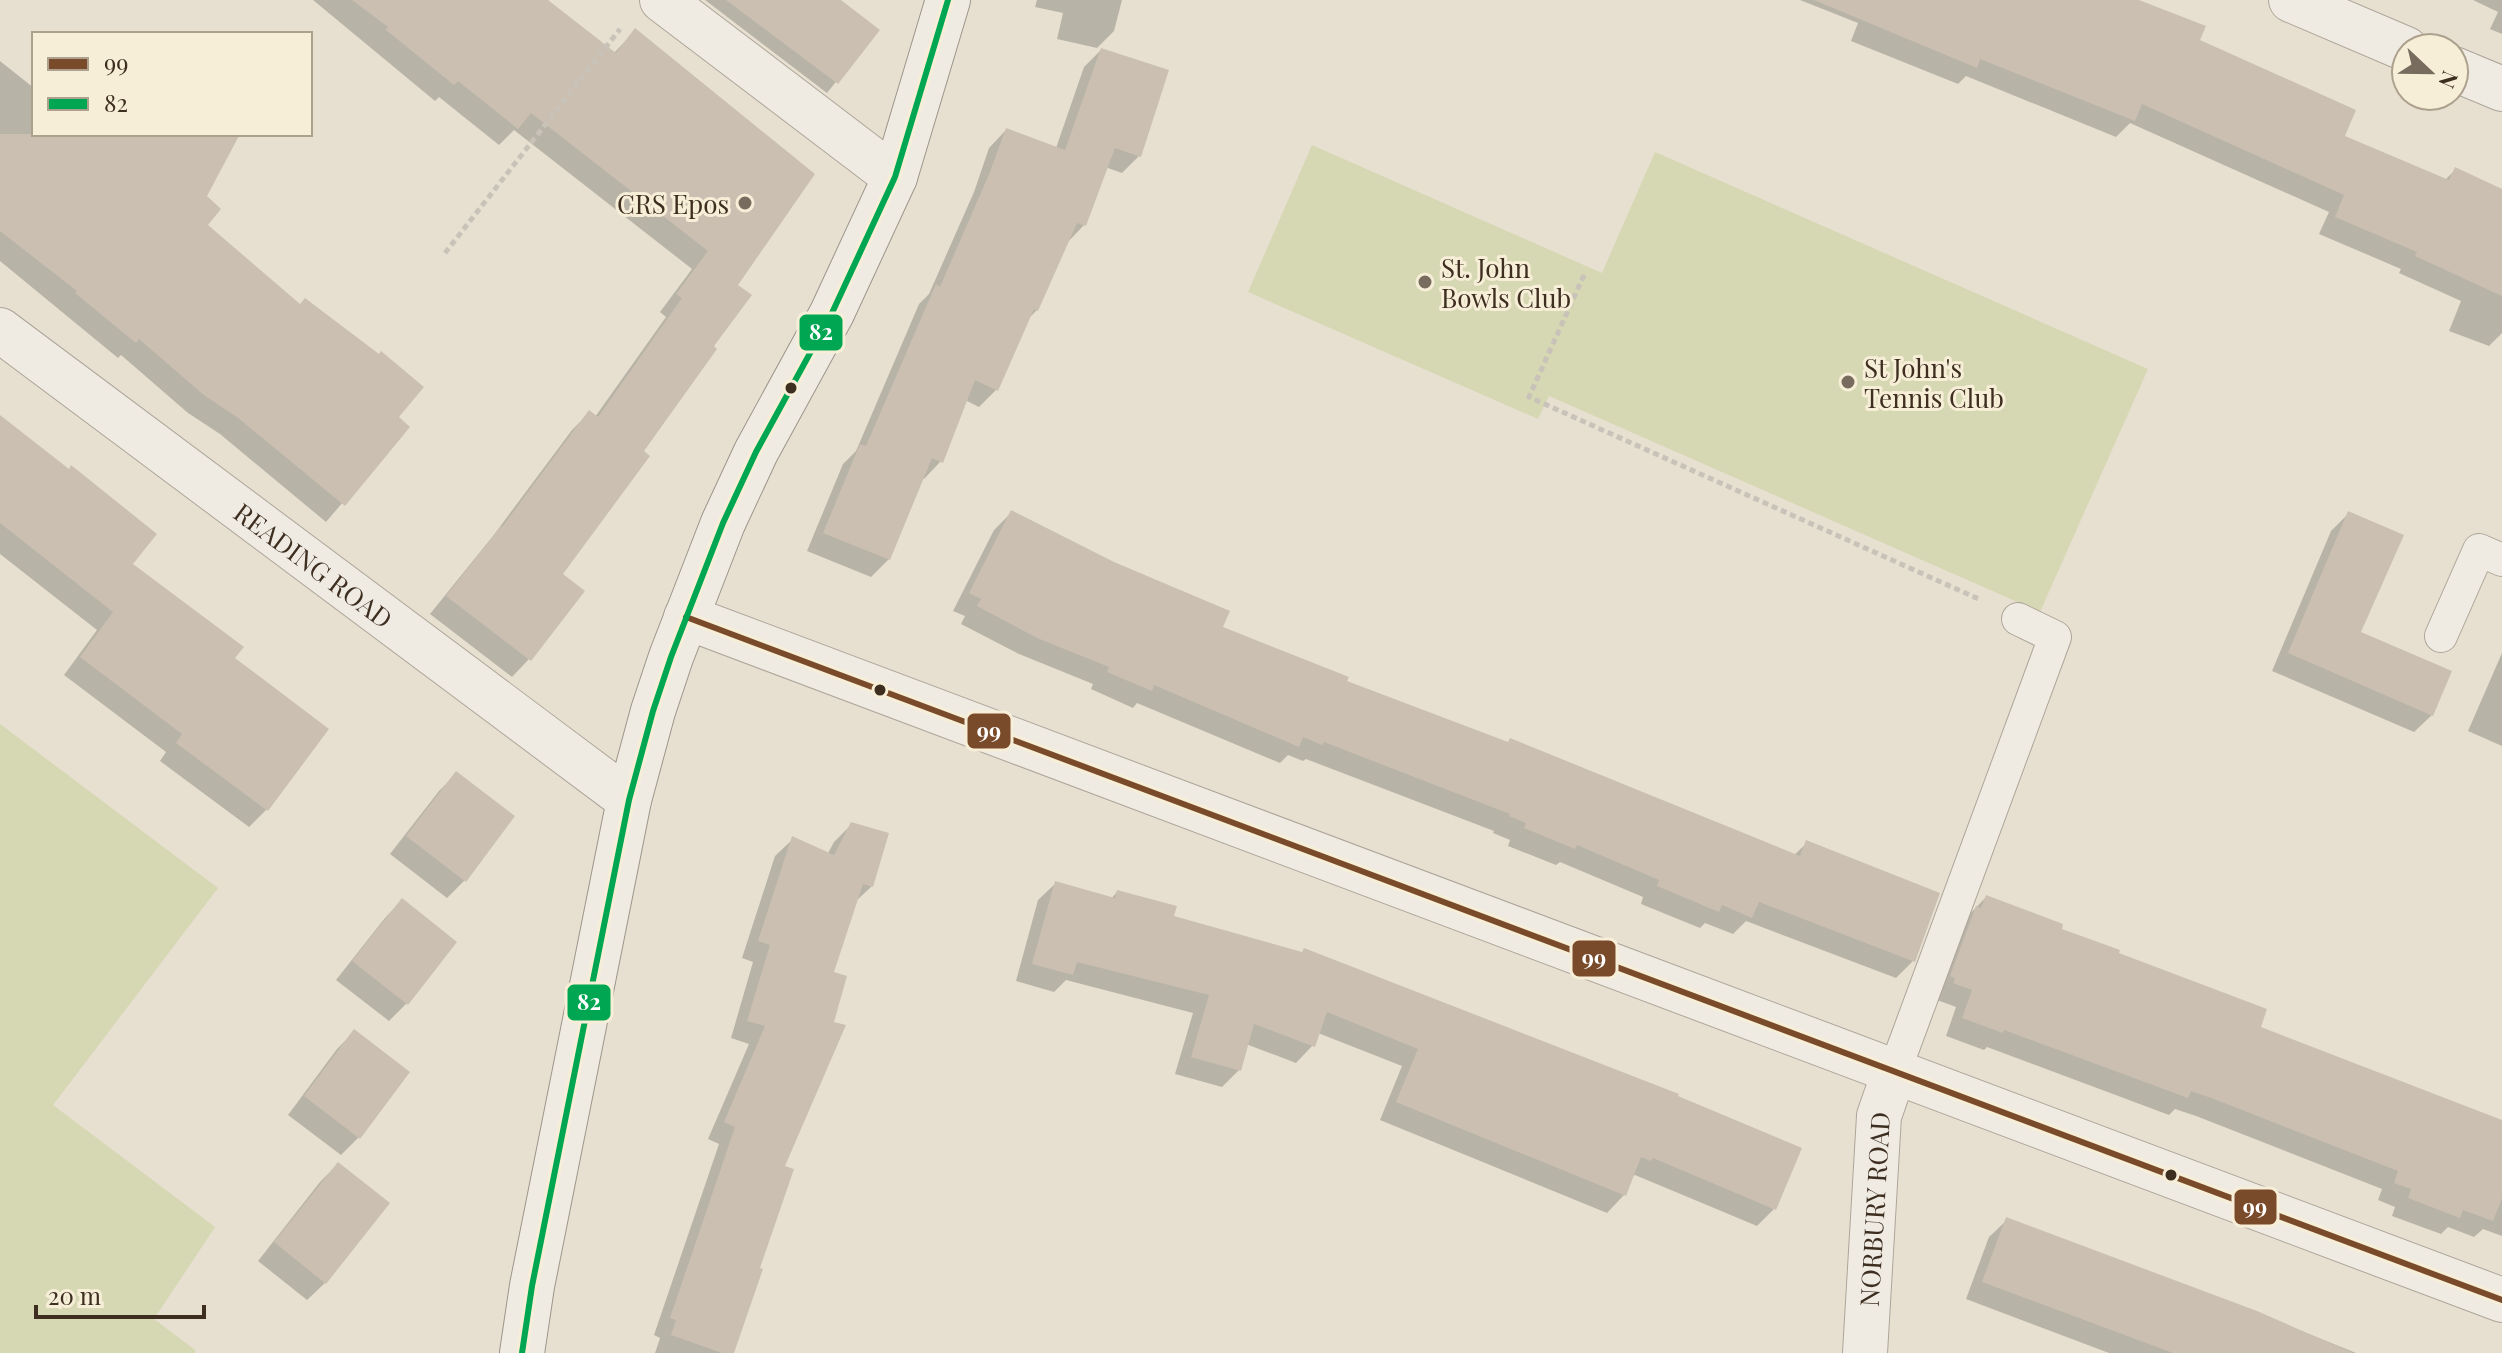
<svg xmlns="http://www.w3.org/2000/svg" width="2502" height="1353" font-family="'Playfair Display',serif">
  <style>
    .green { fill: #d6d7b3 }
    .shadow { fill: #0003 }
    .building { fill: #cbbfb2 }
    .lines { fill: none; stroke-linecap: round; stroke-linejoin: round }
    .lane-casing { stroke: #ada599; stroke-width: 34 }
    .street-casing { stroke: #ada599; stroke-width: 46 }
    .secondary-casing { stroke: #9c958a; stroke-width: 46 }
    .path { stroke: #c8c2b9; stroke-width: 5; stroke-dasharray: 6 4; stroke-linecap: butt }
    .lane { stroke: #efebe3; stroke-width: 32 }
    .street { stroke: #efebe3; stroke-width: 44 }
    .secondary { stroke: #efebe3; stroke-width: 44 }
    .bus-1-casing { stroke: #f7eed8; stroke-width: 12 }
    .bus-2-casing { stroke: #f7eed8; stroke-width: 12 }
    .bus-1 { stroke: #7a4b2a; stroke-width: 6 }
    .bus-2 { stroke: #00a651; stroke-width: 6 }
    .poi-dot { fill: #786c5e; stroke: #f7eed8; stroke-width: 3 }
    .bus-dot { fill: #3d2e20; stroke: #f7eed8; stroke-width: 3 }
    .labels { text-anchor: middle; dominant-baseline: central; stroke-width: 6; stroke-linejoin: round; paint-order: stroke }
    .poi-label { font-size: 26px; fill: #3d2e20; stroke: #f7eed8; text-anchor: start }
    .street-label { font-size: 26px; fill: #3d2e20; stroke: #f7eed8 }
    .line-badge { stroke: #f7eed8; stroke-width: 3 }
    .badge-label { font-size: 22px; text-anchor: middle; font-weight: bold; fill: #fff }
  </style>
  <rect width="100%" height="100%" fill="#e7e0d1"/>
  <!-- green -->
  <g class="green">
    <polygon points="1312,145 1602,273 1655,152 2148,369 2040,612 1549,396 1538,419 1248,292"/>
    <polygon points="0,724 218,888 53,1105 215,1227 154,1319 195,1350 195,1353 0,1353"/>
  </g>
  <!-- shadow -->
  <g class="shadow">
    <polygon points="313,0 544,0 613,54 635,31 735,285 711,347 560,574 529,659 512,677 430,614 493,536 572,430 589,413 595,417 666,317 660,312 692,269 514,130 499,145 439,97 435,101"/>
    <polygon points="705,0 838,0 877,30 827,93"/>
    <polygon points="1037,0 1122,0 1114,31 1097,48 1057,39 1063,13 1035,7"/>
    <polygon points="1800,0 2136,0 2342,137 2445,180 2455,170 2502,191 2502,333 2489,346 2449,331 2461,301 2399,273 2401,269 2319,234 2329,212 2130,123 2116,137 1966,76 1958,84 1851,41 1858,23"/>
    <polygon points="2473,0 2502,0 2502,34 2490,29 2498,12"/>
    <polygon points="1101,50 1139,156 1122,173 1105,167 1084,225 1066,244 1037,310 1028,319 997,389 979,407 965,400 941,461 924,479 922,478 889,559 871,577 807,551 843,464 856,451 919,304 929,294 974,192 989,148 1006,130 1056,148 1084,67"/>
    <polygon points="0,61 34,88 34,134 238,134 205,197 205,225 407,427 326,522 220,434 188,413 121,355 118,358 0,261"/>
    <polygon points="0,418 130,565 233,658 326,729 266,810 249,827 160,761 166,752 64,675 97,630 0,554"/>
    <polygon points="1012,512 1220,628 1345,682 1794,855 1807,843 1913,961 1896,978 1746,921 1733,934 1705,923 1700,928 1641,904 1643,897 1560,862 1556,865 1508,846 1510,840 1493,833 1494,831 1306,759 1303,761 1288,755 1280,763 1137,703 1133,708 1091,689 1093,684 1019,654 961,624 965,616 953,611 994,530"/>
    <polygon points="2348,514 2359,633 2432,715 2414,732 2272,671 2331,531"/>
    <polygon points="2502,653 2502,746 2468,731"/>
    <polygon points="456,774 512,817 464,881 447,898 390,854 439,791"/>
    <polygon points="852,824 872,886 855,902 832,974 732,1353 655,1353 660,1338 654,1335 719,1144 708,1139 749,1044 731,1038 753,962 742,958 775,856 793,839 827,855 834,842"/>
    <polygon points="1056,883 1111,899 1117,892 1774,1209 1757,1226 1635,1175 1631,1177 1624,1195 1607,1213 1380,1120 1402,1066 1318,1033 1313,1045 1296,1063 1246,1044 1239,1070 1222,1087 1175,1074 1193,1013 1066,980 1054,992 1016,981 1038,900"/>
    <polygon points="1986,897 2116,954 2258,1028 2502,1123 2502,1236 2483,1229 2474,1237 2448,1227 2441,1234 2392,1216 2395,1207 2378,1200 2382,1189 2196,1116 2175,1109 2169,1115 1987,1047 1984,1050 1946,1036 1956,1007 1937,1000 1969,915"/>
    <polygon points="402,900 455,942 406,1004 389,1021 336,980 385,918"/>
    <polygon points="354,1032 358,1138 341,1155 288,1115 337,1049"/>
    <polygon points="338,1164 325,1283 307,1300 258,1261 320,1182"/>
    <polygon points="2007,1220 2257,1313 2356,1353 2109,1353 1966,1299 1989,1237"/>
  </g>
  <!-- building -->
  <g class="building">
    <polygon points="352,0 548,0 616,53 635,28 815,174 738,285 752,295 714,346 717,349 644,451 650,456 563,574 585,591 531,661 446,596 501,526 502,527 589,410 598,417 682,298 676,294 708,251 531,113 518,129 458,81 454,85 386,30 388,27"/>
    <polygon points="726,0 841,0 880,30 838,84"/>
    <polygon points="1814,0 2139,0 2206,26 2200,40 2356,110 2345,136 2449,180 2455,167 2502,189 2502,296 2415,256 2417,252 2335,217 2344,195 2142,104 2135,121 1980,59 1977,68"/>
    <polygon points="1101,48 1169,70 1141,157 1115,148 1086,226 1077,223 1038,311 1034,309 998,391 975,380 943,463 932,458 890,560 823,533 860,444 866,446 936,284 940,287 990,172 1006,128 1065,150"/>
    <polygon points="0,134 240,134 207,196 221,209 208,225 300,304 305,298 379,354 381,351 424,387 399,417 410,427 345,506 237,417 205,396 139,339 136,343 75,293 77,291 0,231"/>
    <polygon points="0,415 69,469 71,465 157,534 133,564 244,647 235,658 329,729 268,811 176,743 182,734 80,657 113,612 0,523"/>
    <polygon points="1011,510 1114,562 1230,611 1223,627 1349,677 1347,681 1508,742 1510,738 1800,856 1806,840 1940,893 1915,962 1759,902 1752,918 1722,905 1719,912 1657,886 1659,880 1577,845 1575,849 1524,828 1526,823 1509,816 1510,814 1324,742 1322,745 1303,737 1299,747 1154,685 1152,691 1107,672 1109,667 1037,638 977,606 981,599 969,593"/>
    <polygon points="2348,511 2404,535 2361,632 2452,671 2433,716 2288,653"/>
    <polygon points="456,771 515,816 466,882 406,836"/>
    <polygon points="851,822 889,833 873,887 863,884 834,972 847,976 834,1022 846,1025 785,1166 794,1169 760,1268 763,1269 734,1353 722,1353 671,1335 676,1320 670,1318 735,1127 724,1122 765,1026 747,1021 770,945 758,941 792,836 834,855"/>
    <polygon points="1055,881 1115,898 1117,890 1177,906 1174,916 1302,952 1304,948 1679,1094 1678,1096 1802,1148 1776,1210 1653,1158 1651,1161 1641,1157 1626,1196 1396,1102 1418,1049 1327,1012 1315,1047 1254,1024 1241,1071 1191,1057 1209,995 1077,962 1073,975 1032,964"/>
    <polygon points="1986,895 2063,924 2062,929 2120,950 2119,953 2267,1009 2261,1027 2502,1120 2502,1198 2493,1221 2463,1210 2460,1218 2408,1198 2411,1189 2394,1183 2398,1171 2214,1099 2191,1091 2188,1098 2004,1030 2003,1033 1962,1018 1972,990 1953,983 1955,978 1950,976 1976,906 1981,908"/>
    <polygon points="402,898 457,942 408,1005 352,961"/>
    <polygon points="354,1029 410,1072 360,1139 304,1096"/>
    <polygon points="338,1162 390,1203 326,1284 274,1242"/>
    <polygon points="2006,1217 2257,1311 2353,1353 2173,1353 1982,1282"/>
  </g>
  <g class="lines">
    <!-- lane casing -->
    <g class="lane-casing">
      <g id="lane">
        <polyline points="2441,636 2479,550 2502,560"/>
        <polyline points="1895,1070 2055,637 2018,619"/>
      </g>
    </g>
    <!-- street casing -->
    <g class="street-casing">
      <g id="street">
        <polyline points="662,0 895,177"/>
        <polyline points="2291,0 2406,49"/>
        <polyline points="2454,69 2502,89"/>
        <path id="s1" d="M 0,330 L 629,800"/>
        <polyline points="686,617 2502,1300"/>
        <path id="s2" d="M 1865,1353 L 1879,1116 L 1895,1070"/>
      </g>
    </g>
    <!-- secondary casing -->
    <g class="secondary-casing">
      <polyline id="secondary" points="522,1353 532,1286 629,800 653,711 671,657 723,523 756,452 832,313 895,177 948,0"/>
    </g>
    <!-- path -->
    <g class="path">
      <polyline points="445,253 620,29"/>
      <polyline points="1584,275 1529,397 1981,600"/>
    </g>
    <!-- lane -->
    <use href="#lane" class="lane"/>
    <!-- street -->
    <use href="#street" class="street"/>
    <!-- secondary -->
    <use href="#secondary" class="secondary"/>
    <!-- bus-1 casing -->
    <g class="bus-1-casing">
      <polyline id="bus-1" points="686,617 2502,1300"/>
    </g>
    <!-- bus-2 casing -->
    <g class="bus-2-casing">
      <polyline id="bus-2" points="522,1353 532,1286 629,800 653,711 671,657 723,523 756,452 832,313 895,177 948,0"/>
    </g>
    <!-- bus-1 -->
    <use href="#bus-1" class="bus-1"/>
    <!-- bus-2 -->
    <use href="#bus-2" class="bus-2"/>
  </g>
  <!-- markers -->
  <g class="poi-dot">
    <circle cx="745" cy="203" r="8"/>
    <circle cx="1425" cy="282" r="8"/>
    <circle cx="1848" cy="382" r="8"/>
  </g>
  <g class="bus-dot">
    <circle cx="791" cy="388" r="7"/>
    <circle cx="880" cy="690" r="7"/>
    <circle cx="2171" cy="1175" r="7"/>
  </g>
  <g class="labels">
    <!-- poi labels -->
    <g class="poi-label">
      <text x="729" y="203" text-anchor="end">CRS Epos</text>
      <text x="1441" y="267">St. John<tspan x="1441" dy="30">Bowls Club</tspan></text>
      <text x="1864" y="367">St John's<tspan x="1864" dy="30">Tennis Club</tspan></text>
    </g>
    <!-- street labels -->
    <g class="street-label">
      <text stroke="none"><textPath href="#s1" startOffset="392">READING ROAD</textPath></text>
      <text stroke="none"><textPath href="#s2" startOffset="144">NORBURY ROAD</textPath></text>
    </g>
  </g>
  <g class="line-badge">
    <rect x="798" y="313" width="46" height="39" rx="8" fill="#00a651"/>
    <rect x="966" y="712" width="46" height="38" rx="8" fill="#7a4b2a"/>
    <rect x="1571" y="939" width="46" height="39" rx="8" fill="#7a4b2a"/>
    <rect x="566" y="983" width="46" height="39" rx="8" fill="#00a651"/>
    <rect x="2233" y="1188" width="45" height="38" rx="8" fill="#7a4b2a"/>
  </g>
  <g class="badge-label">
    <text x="821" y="340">82</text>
    <text x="989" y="739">99</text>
    <text x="1594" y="966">99</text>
    <text x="589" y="1010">82</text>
    <text x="2255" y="1215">99</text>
  </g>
  <!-- legend -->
  <rect x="32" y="32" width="280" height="104" fill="#f7eed8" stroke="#ada18e" stroke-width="2"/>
  <rect x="48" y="58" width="40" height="12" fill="#7a4b2a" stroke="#ada18e" stroke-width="2"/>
  <text x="104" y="72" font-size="24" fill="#3d2e20">99</text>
  <rect x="48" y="98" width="40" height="12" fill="#00a651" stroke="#ada18e" stroke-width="2"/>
  <text x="104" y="112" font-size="24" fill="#3d2e20">82</text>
  <!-- north arrow -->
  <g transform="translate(2430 72) rotate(112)"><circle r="38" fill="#f7eed8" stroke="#ada18e" stroke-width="2"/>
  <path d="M0-6L14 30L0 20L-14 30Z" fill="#786c5e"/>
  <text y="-12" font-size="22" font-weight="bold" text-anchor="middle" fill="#3d2e20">N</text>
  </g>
  <!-- scale -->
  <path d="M36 1305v12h168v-12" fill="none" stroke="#3d2e20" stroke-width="4"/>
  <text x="48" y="1305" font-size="24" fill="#3d2e20" stroke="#f7eed8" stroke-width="6" paint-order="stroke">20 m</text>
</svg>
